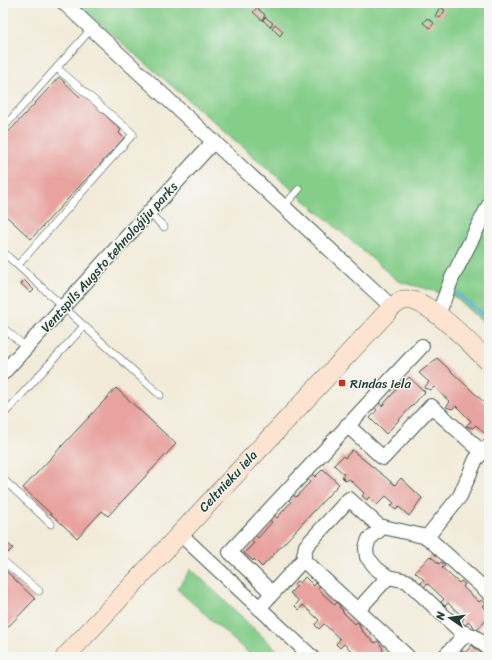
<svg xmlns="http://www.w3.org/2000/svg" width="492" height="660" font-family="Sriracha,sans-serif">
  <style>
    .green { fill: #85ce8a; stroke: #52865f }
    .lines { fill: none; stroke-linecap: round; stroke-linejoin: round }
    .stream { stroke: #71b0e4; stroke-width: 3.5 }
    .building { fill: #e8a29f }
    .lane-casing { stroke: #3f574d; stroke-width: 8 }
    .street-casing { stroke: #3f574d; stroke-width: 16 }
    .secondary-casing { stroke: #3f574d; stroke-width: 20 }
    .lane { stroke: #fff; stroke-width: 7 }
    .street { stroke: #fff; stroke-width: 14 }
    .secondary { stroke: #fde4d1; stroke-width: 19 }
    .poi-dot { fill: #c8321e; stroke: #f6f6f2; stroke-width: 1.5 }
    .labels { text-anchor: middle; dominant-baseline: central; stroke-width: 3; stroke-linejoin: round; paint-order: stroke }
    .street-label { font-size: 13px; fill: #1f3d34; stroke: #f6f6f2 }
    .poi-label { font-size: 13px; fill: #1f3d34; stroke: #f6f6f2; text-anchor: start }
  </style>
  <rect width="100%" height="100%" fill="#f6f6f2"/>
  <filter id="ink" filterUnits="userSpaceOnUse"><feTurbulence type="fractalNoise" baseFrequency=".025" numOctaves="2"/><feDisplacementMap in="SourceGraphic" scale="8" xChannelSelector="R" yChannelSelector="G"/><feConvolveMatrix kernelMatrix="1 2 1 2 8 2 1 2 1" color-interpolation-filters="sRGB"/></filter>
  <filter id="wash" filterUnits="userSpaceOnUse"><feTurbulence type="fractalNoise" baseFrequency=".012" numOctaves="4" result="noise"/><feDisplacementMap in="SourceGraphic" scale="16" xChannelSelector="R" yChannelSelector="G"/><feGaussianBlur stdDeviation="0.9" result="paint"/><feColorMatrix in="noise" values="0 0 0 0 0 0 0 0 0 0 0 0 0 0 0 0 0 1.4 0 .05"/><feComposite in="paint" operator="in"/></filter>
  <g filter="url(#wash)">
    <rect width="100%" height="100%" fill="#f2ebd9"/>
    <!-- green -->
    <g class="green">
      <polygon points="76,3 489,3 489,328 455,297 398,281"/>
      <polygon points="191,569 284,657 253,657 177,589"/>
    </g>
    <g class="lines">
      <!-- stream -->
      <polyline class="stream" points="457,293 489,320"/>
    </g>
    <g id="blocks">
      <!-- building -->
      <g class="building">
        <polygon points="440,7 445,10 440,18 435,16"/>
        <polygon points="257,8 265,15 262,20 253,12"/>
        <polygon points="265,17 273,23 270,27 263,20"/>
        <polygon points="427,18 434,23 430,28 423,23"/>
        <polygon points="275,24 283,31 280,36 272,28"/>
        <polygon points="59,77 80,97 83,94 121,130 119,133 124,138 31,239 3,213 3,138"/>
        <polygon points="24,280 34,290 31,293 21,284"/>
        <polygon points="437,358 489,407 489,427 484,433 476,425 473,428 466,426 471,421 456,406 452,409 446,407 450,402 434,387 431,390 424,388 429,382 419,373"/>
        <polygon points="409,377 425,392 386,434 370,418 377,410 374,407 377,401 382,406 396,390 393,387 396,380 401,385"/>
        <polygon points="116,388 176,444 108,516 102,511 77,538 23,488"/>
        <polygon points="352,450 395,485 401,478 422,498 409,516 399,507 396,510 391,506 394,503 386,496 377,505 369,497 367,500 362,496 364,493 349,479 346,481 342,477 344,474 334,465 343,456 345,458"/>
        <polygon points="323,469 339,484 262,567 254,559 253,561 244,553 254,543 250,540 255,535 258,538 272,522 269,520 274,515 277,518 291,502 288,499 293,495 296,497 310,482 308,479 312,474 315,477"/>
        <polygon points="4,541 13,548 8,553 3,549"/>
        <polygon points="430,556 439,564 441,562 445,565 442,568 459,583 461,581 465,584 463,587 479,602 482,600 486,603 483,606 489,611 489,617 477,630 469,622 465,625 463,624 462,621 464,618 448,603 445,606 441,602 444,599 428,584 424,587 422,585 421,583 424,580 415,572"/>
        <polygon points="3,568 35,599 3,632"/>
        <polygon points="305,577 314,586 316,583 320,586 318,588 321,592 335,605 337,602 340,606 339,607 343,610 342,611 355,624 357,622 360,625 359,626 362,631 375,643 378,641 383,649 382,650 390,657 358,657 344,644 340,648 336,644 340,639 324,624 319,629 315,625 319,620 303,605 299,610 295,606 299,601 290,593 297,586 294,584 297,581 300,583"/>
        <polygon points="472,645 485,657 459,657 455,653 459,649 465,653"/>
      </g>
    </g>
  </g>
  <g filter="url(#ink)">
    <use href="#blocks" fill-opacity="0" stroke="#3f574d" stroke-width="1"/>
    <g class="lines">
      <!-- lane casing -->
      <g class="lane-casing">
        <g id="lane">
          <polyline points="3,128 92,28"/>
          <polyline points="284,206 299,189"/>
          <polyline points="149,213 164,227"/>
          <polyline points="3,252 160,395"/>
          <polyline points="18,265 133,134 57,68"/>
          <polyline points="3,328 26,347"/>
          <polyline points="3,415 84,326"/>
          <polyline points="3,479 51,524"/>
          <polyline points="3,561 39,591"/>
        </g>
      </g>
      <!-- street casing -->
      <g class="street-casing">
        <g id="street">
          <polyline points="64,3 392,307"/>
          <polyline points="438,315 452,278 489,205"/>
          <polyline points="3,373 214,141"/>
          <polyline points="347,425 383,458 431,406 482,452"/>
          <polyline points="383,527 369,539 366,548 367,557 377,569 388,577 407,581 460,631 475,637 489,649"/>
          <polyline points="179,533 312,657"/>
          <polyline points="427,537 489,593"/>
          <polyline points="303,560 408,657"/>
          <polyline points="272,593 230,552 422,346"/>
          <polyline points="259,608 303,560 306,546 349,499 379,526 427,537 460,496 476,459 489,446"/>
          <polyline points="358,610 388,577"/>
          <polyline points="444,657 466,634"/>
        </g>
      </g>
      <!-- secondary casing -->
      <g class="secondary-casing">
        <path id="secondary" d="M 65,657 L 392,307 C 395,305 400,301 403,300 C 426,295 472,346 489,362"/>
      </g>
      <!-- lane -->
      <use href="#lane" class="lane"/>
      <!-- street -->
      <use href="#street" class="street"/>
      <!-- secondary -->
      <use href="#secondary" class="secondary"/>
    </g>
  </g>
  <!-- markers -->
  <rect class="poi-dot" x="338" y="379" width="8" height="8" rx="2"/>
  <g class="labels">
    <!-- street labels -->
    <g class="street-label">
      <text transform="translate(109 257) rotate(-48)">Ventspils Augsto tehnoloģiju parks</text>
      <text transform="translate(228 481) rotate(-47)">Celtnieku iela</text>
    </g>
    <!-- poi labels -->
    <g class="poi-label">
      <text x="350" y="383">Rindas iela</text>
    </g>
  </g>
  <!-- margin -->
  <rect width="492" height="660" fill="none" stroke="#f6f6f2" stroke-width="16"/>
  <!-- north arrow -->
  <g transform="translate(450 618) rotate(283)" stroke="#f6f6f2" stroke-width="3" paint-order="stroke">
  <path d="M0-3L7 15L0 10L-7 15Z" fill="#1f3d34"/>
  <text y="-6" font-size="11" font-weight="bold" text-anchor="middle" fill="#1f3d34">N</text>
  </g>
</svg>
